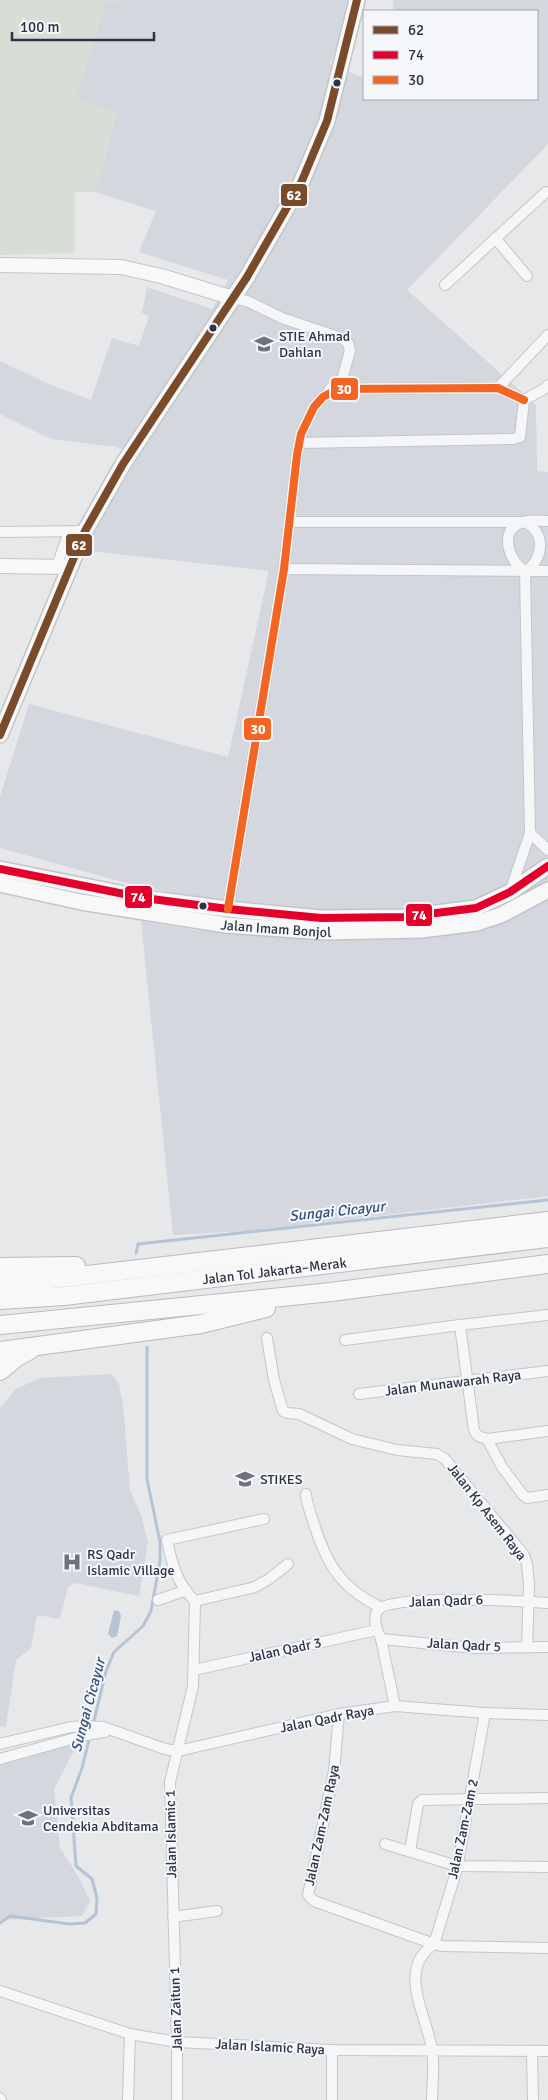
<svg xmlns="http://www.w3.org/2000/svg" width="548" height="2100" font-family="Signika,sans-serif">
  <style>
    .built { fill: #d4d7dd }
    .green { fill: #d6ded6 }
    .water { fill: #b4c4d5 }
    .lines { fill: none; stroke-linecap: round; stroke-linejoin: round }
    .stream { stroke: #b4c4d5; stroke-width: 3 }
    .street-casing { stroke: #c4c6c8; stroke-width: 12 }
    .secondary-casing { stroke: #c4c6c8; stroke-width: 16 }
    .primary-casing { stroke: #c2c5c8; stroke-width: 18 }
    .highway-casing { stroke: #b8bbbf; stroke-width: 20 }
    .street { stroke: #f5f6f7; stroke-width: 10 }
    .secondary { stroke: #f8f8f8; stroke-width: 14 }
    .primary { stroke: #f8f8f8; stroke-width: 15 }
    .highway { stroke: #f8f8f8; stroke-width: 18 }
    .bus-1-casing { stroke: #f4f6f9; stroke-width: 11 }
    .bus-2-casing { stroke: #f4f6f9; stroke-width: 11 }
    .bus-3-casing { stroke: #f4f6f9; stroke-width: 11 }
    .bus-1 { stroke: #7a4b2a; stroke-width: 8 }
    .bus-2 { stroke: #e4002b; stroke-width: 8 }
    .bus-3 { stroke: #f26522; stroke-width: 8 }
    .bus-dot { fill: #2b3445; stroke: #f4f6f9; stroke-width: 2 }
    .labels { text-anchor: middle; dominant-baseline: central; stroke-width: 4; stroke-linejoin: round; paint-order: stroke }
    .poi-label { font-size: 14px; fill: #2b3445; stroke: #f4f6f9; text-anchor: start }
    .street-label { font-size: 14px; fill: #2b3445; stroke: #f4f6f9 }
    .water-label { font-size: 15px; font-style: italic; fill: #34527a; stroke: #f4f6f9 }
    .line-badge { stroke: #f4f6f9; stroke-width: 2 }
    .badge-label { font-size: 14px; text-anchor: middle; font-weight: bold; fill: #fff }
  </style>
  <rect width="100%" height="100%" fill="#e6e8ea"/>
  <!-- built -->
  <g class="built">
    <polygon points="106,0 119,4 120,0 348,0 346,18 330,64 364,78 364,99 537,99 537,11 394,11 393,0 548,0 548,144 407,290 536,405 537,471 548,472 548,1196 246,1231 173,1235 141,921 201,931 206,899 137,886 0,848 0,797 29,704 228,757 269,571 81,550 139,456 117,447 51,439 0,414 0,361 53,386 91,400 112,338 139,346 149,316 142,313 147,287 212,309 228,280 139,252 156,211 95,192 117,113 76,99"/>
    <polygon points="112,1374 119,1384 123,1404 130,1490 141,1515 148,1542 139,1596 75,1583 68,1587 60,1619 37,1615 31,1648 16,1660 6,1726 0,1727 0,1408 16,1389 40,1378"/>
    <polygon points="82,1734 54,1789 60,1848 78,1876 90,1901 82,1916 0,1920 0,1764 24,1753"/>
  </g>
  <!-- green -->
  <polygon class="green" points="0,0 120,0 119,4 106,0 76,99 117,113 95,192 75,192 75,253 0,255"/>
  <!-- water -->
  <polygon class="water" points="114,1610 119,1611 121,1616 117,1636 112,1638 108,1634"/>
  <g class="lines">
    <!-- stream -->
    <g class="stream">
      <polyline points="136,1253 138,1244 548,1200"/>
      <polyline points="93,1725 106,1671 114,1652 143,1626 151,1611 160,1561 160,1542 147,1479 147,1347"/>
      <polyline points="0,1923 10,1916 69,1924 85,1923 96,1914 97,1898 92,1879 76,1866 71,1798 82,1768 90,1736"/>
    </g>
    <!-- street casing -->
    <g class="street-casing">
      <g id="street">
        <polyline points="495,238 527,276"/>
        <polyline points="445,285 546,192"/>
        <polyline points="233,298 247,301 282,318 341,338 348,343 350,351 341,383 330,389"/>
        <polyline points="498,388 548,335"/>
        <polyline points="524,400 544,389 548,385"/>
        <polyline points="300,443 513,439 520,437 524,400"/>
        <path d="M 290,522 L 522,522 C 546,528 545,560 525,571"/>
        <polyline points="0,532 85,531"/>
        <polyline points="57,566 69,531"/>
        <polyline points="284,569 548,571"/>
        <path d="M 525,571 C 510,563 498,532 520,523 C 528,519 539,521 548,521"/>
        <polyline points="530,833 548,850"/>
        <polyline points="510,892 530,833 525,571"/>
        <polyline points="228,909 284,569 297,455 301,434 314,407 323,397 337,389 498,388 524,400"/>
        <path d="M 548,1315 L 460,1325 L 474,1430 C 477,1437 480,1437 487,1439 L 548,1431"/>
        <polyline points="267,1338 274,1380 283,1411 287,1413 299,1414 352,1439 397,1450 437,1454 445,1459 524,1555 527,1564 529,1585 527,1647"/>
        <polyline points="345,1340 460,1325"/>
        <polyline points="359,1394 548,1371"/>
        <polyline points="487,1439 502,1467 523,1495 527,1498 548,1495"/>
        <path d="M 306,1494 C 307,1506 311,1514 314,1524 C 327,1565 341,1588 380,1607"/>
        <polyline points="158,1600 184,1591"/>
        <path d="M 195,1601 C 177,1584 172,1564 167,1540 L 264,1519"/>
        <polyline points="381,1639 474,1648 548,1647"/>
        <polyline points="194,1670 377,1630"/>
        <path d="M 395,1706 L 381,1639 C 377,1631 372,1617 378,1610 C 390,1594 524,1601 548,1603"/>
        <polyline points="485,1713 457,1869 434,1944 442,1946 548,1948"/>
        <path d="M 339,1714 L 334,1771 L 308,1895 L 314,1901 L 434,1944 C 396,1970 427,2015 432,2050 C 435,2066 432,2084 432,2100"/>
        <polyline points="0,1744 71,1727 88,1726 103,1727 165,1749 178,1751 339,1714 395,1706 485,1713 548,1715"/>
        <polyline points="0,1759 86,1735 105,1732"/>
        <polyline points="385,1844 457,1866 548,1867"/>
        <polyline points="410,1851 418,1804 422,1800 548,1798"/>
        <polyline points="173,1917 217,1911"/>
        <polyline points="0,1991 130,2034 177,2042 332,2050 548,2051"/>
        <polyline points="332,2050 332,2100"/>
        <polyline points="532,2052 533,2100"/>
        <polyline points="0,2098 1,2100"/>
        <polyline points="128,2100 130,2034"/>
        <polyline points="177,2100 177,2042 170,1782 193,1686 195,1601 255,1587 269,1579 288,1564"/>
      </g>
    </g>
    <!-- secondary casing -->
    <g class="secondary-casing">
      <g id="secondary">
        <polyline points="0,265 121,267 161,276 233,298"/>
        <polyline points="0,566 69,567"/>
      </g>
    </g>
    <!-- primary casing -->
    <g class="primary-casing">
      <g id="primary">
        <polyline points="0,735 85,531 123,464 247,277 301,183 327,121 357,0"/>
        <polyline points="0,869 144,898 228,909 321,918 404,917 476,908 510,892 548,866"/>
        <path id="s1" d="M 0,884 L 81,902 L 226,925 L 323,932 L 421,930 L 477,923 L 501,915 L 548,890"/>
      </g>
    </g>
    <!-- highway casing -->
    <g class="highway-casing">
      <g id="highway">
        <polyline points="0,1267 76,1266"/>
        <polyline points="0,1284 70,1277 548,1221"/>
        <path id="s2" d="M 0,1300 L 64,1296 L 548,1238"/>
        <polyline points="0,1325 331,1292 548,1264"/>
        <polyline points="0,1351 201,1324 266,1308"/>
        <polyline points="0,1371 17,1357 30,1350"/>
      </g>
    </g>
    <!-- street -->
    <use href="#street" class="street"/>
    <!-- secondary -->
    <use href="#secondary" class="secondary"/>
    <!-- primary -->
    <use href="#primary" class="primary"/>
    <!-- highway -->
    <use href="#highway" class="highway"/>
    <!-- bus-1 casing -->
    <g class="bus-1-casing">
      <polyline id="bus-1" points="0,735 85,531 123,464 247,277 301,183 327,121 357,0"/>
    </g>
    <!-- bus-2 casing -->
    <g class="bus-2-casing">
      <polyline id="bus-2" points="0,869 144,898 228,909 321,918 404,917 476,908 510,892 548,866"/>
    </g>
    <!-- bus-3 casing -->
    <g class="bus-3-casing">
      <polyline id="bus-3" points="228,909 284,569 297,455 301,434 314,407 323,397 337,389 498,388 524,400"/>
    </g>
    <!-- bus-1 -->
    <use href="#bus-1" class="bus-1"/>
    <!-- bus-2 -->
    <use href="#bus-2" class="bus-2"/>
    <!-- bus-3 -->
    <use href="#bus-3" class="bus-3"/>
  </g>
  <!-- icons -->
  <defs>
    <g id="university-bare" transform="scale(1.5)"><path d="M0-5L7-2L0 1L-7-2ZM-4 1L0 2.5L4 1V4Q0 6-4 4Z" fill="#6c737f" stroke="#f4f6f9" stroke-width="2.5" paint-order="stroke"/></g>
    <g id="hospital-bare" transform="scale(1.5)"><path d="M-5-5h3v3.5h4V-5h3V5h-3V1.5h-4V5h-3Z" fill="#6c737f" stroke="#f4f6f9" stroke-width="2.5" paint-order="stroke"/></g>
  </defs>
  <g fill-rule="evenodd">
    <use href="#university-bare" x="264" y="344"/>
    <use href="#university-bare" x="245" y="1479"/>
    <use href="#hospital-bare" x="72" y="1562"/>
    <use href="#university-bare" x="28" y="1818"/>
  </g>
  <!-- markers -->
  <g class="bus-dot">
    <circle cx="337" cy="83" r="4.5"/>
    <circle cx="213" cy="328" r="4.5"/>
    <circle cx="203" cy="906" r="4.5"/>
  </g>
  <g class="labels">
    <!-- poi labels -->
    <g class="poi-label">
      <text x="279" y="336">STIE Ahmad<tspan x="279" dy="16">Dahlan</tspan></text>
      <text x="260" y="1479">STIKES</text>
      <text x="87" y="1554">RS Qadr<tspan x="87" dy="16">Islamic Village</tspan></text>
      <text x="43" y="1810">Universitas<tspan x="43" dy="16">Cendekia Abditama</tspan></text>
    </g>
    <!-- street labels -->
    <g class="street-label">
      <text stroke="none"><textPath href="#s1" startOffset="280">Jalan Imam Bonjol</textPath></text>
      <text stroke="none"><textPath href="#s2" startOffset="276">Jalan Tol Jakarta–Merak</textPath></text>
      <text transform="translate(453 1383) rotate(-7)">Jalan Munawarah Raya</text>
      <text transform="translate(487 1512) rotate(52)">Jalan Kp Asem Raya</text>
      <text transform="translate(446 1601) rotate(-2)">Jalan Qadr 6</text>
      <text transform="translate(464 1645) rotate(3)">Jalan Qadr 5</text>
      <text transform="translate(285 1650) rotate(-12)">Jalan Qadr 3</text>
      <text transform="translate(327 1719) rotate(-11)">Jalan Qadr Raya</text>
      <text transform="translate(322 1825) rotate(-78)">Jalan Zam-Zam Raya</text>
      <text transform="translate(463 1829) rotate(-78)">Jalan Zam-Zam 2</text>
      <text transform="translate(171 1834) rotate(-91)">Jalan Islamic 1</text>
      <text transform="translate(176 2009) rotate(-92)">Jalan Zaitun 1</text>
      <text transform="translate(270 2047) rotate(3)">Jalan Islamic Raya</text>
    </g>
    <!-- water labels -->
    <g class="water-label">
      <text transform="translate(337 1211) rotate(-6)">Sungai Cicayur</text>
      <text transform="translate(88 1705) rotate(-75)">Sungai Cicayur</text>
    </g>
  </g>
  <g class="line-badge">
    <rect x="280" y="183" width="28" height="24" rx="5" fill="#7a4b2a"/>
    <rect x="330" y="377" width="29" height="24" rx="5" fill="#f26522"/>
    <rect x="65" y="533" width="28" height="24" rx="5" fill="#7a4b2a"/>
    <rect x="243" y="717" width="29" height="24" rx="5" fill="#f26522"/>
    <rect x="124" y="885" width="29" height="24" rx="5" fill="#e4002b"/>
    <rect x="405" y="903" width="28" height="24" rx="5" fill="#e4002b"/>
  </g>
  <g class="badge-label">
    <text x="294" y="200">62</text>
    <text x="344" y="394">30</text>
    <text x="79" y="550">62</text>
    <text x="258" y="734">30</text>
    <text x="138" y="902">74</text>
    <text x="419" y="920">74</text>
  </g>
  <!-- legend -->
  <rect x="363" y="10" width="175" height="90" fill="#f4f6f9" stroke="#a4a8b1"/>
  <rect x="373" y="26" width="25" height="8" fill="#7a4b2a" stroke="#a4a8b1"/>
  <text x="408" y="35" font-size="15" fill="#2b3445">62</text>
  <rect x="373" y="51" width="25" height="8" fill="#e4002b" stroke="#a4a8b1"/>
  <text x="408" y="60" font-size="15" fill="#2b3445">74</text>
  <rect x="373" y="76" width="25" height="8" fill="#f26522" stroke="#a4a8b1"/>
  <text x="408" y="85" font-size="15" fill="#2b3445">30</text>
  <!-- scale -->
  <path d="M12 32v8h142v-8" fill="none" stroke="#2b3445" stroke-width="2.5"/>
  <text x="20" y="32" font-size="15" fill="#2b3445" stroke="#f4f6f9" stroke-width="4" paint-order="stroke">100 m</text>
</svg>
